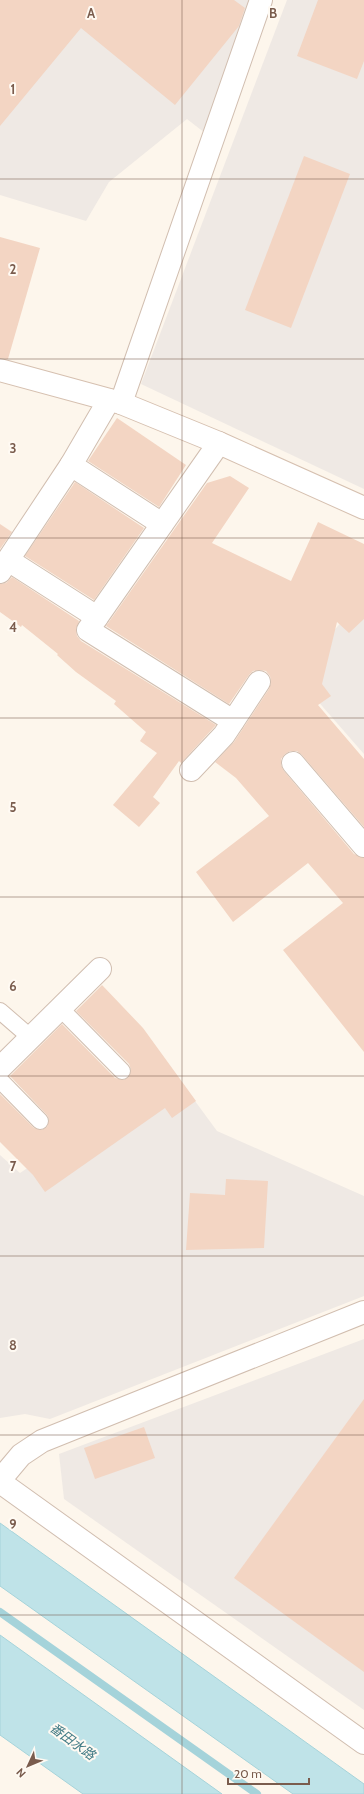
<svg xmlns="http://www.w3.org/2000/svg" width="364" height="1794" font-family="Cabin,'Noto Sans JP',sans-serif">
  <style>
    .industrial { fill: #efe9e4 }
    .water { fill: #bfe3e8; stroke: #a5d3da }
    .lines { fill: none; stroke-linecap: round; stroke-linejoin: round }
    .stream { stroke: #a5d3da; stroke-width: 8 }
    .building { fill: #f3d5c3 }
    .lane-casing { stroke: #d1beb0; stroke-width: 18 }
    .street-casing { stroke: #d1beb0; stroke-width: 24 }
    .secondary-casing { stroke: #d6c0b0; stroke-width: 24 }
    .lane { stroke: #fff; stroke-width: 16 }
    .street { stroke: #fff; stroke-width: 22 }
    .secondary { stroke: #fff; stroke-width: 22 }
    .grid { fill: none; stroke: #7a5c4d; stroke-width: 1; stroke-opacity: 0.55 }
    .labels { text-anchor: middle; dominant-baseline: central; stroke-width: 4; stroke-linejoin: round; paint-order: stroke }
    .water-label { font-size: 13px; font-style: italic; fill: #437c86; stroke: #fffaf3 }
    .grid-label { font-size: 13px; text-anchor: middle; font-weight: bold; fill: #7a5c4d; stroke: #fffaf3; stroke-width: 4; stroke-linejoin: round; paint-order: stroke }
  </style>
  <rect width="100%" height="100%" fill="#fdf6ec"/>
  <!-- industrial -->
  <g class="industrial">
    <polygon points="0,0 250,0 205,133 187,119 109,182 86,221 0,195"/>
    <polygon points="287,0 364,0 364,489 141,384"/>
    <polygon points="355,607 364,618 364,754 309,691 319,647"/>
    <polygon points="173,1071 217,1131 364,1196 364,1296 50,1419 25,1414 0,1418 0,1155 20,1173"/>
    <polygon points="364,1339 364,1710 64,1499 59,1454"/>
  </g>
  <!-- water -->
  <g class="water">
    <polygon points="0,1523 364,1784 364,1794 293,1794 0,1586"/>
    <polygon points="0,1635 222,1794 83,1794 0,1735"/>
  </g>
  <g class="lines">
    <!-- stream -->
    <polyline class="stream" points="0,1612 257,1794"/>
  </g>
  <!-- building -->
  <g class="building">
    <polygon points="0,0 234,0 245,8 239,26 175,105 81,28 0,126"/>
    <polygon points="318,0 364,0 364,61 357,79 297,56"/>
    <polygon points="304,156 350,174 291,328 245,310"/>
    <polygon points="0,237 40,248 8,359 0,358"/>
    <polygon points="117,418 186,465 159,507 88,461"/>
    <polygon points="230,476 249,488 212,543 291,581 318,522 364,544 364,619 349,633 337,622 322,684 331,696 318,705 364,759 364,827 302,755 297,751 290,751 285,754 281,759 281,765 284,771 354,854 364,858 364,1052 283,950 343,903 308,863 233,922 196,872 269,816 236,778 215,762 234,742 269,689 271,682 270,676 266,671 260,670 253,671 249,675 229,704 106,626 207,483"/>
    <polygon points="75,482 144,528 94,600 25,556"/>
    <polygon points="0,524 12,532 0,549"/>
    <polygon points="12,577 79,621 76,630 77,636 81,641 216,725 181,763 179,761 153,797 160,803 139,827 113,805 157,753 140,741 146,732 114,704 116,701 76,672 57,655 58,654 22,625 21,627 0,612 0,584 6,583"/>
    <polygon points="102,985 143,1028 196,1101 172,1118 165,1108 45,1192 33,1175 0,1142 0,1094 34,1128 42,1130 47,1127 49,1119 47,1115 10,1076 62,1024 115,1078 124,1080 129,1077 131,1069 129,1064 76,1011"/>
    <polygon points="226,1179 268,1181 264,1248 186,1250 190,1193 225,1195"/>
    <polygon points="364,1399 364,1672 234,1578"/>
    <polygon points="144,1427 155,1458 95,1479 84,1448"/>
  </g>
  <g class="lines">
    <!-- lane casing -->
    <g class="lane-casing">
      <g id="lane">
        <polyline points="60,1008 122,1071"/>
        <polyline points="0,1011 30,1037"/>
        <polyline points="0,1080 40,1121"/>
      </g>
    </g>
    <!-- street casing -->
    <g class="street-casing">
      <g id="street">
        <polyline points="121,403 261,0"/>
        <polyline points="219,443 88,630 233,721"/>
        <polyline points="71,465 162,524"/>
        <polyline points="8,560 97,617"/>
        <polyline points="0,572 71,465 109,400"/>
        <polyline points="293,763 364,846"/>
        <polyline points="191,770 224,735 259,682"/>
        <polyline points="0,1068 100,969"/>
        <polyline points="0,1480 21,1455 42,1441 364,1312"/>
        <polyline points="0,1482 364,1743"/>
      </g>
    </g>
    <!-- secondary casing -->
    <g class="secondary-casing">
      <polyline id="secondary" points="0,370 121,403 219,443 364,508"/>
    </g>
    <!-- lane -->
    <use href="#lane" class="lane"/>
    <!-- street -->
    <use href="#street" class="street"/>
    <!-- secondary -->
    <use href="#secondary" class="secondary"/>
  </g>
  <!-- grid -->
  <path class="grid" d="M 182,0 L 182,1794M 0,179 L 364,179M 0,359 L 364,359M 0,538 L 364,538M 0,718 L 364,718M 0,897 L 364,897M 0,1076 L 364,1076M 0,1256 L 364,1256M 0,1435 L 364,1435M 0,1615 L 364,1615"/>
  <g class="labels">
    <!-- water labels -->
    <g class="water-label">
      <text transform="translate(73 1741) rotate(36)">番田水路</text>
    </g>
  </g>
  <g class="grid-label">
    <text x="91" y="18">A</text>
    <text x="273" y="18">B</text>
    <text x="13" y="94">1</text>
    <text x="13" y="274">2</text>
    <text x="13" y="453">3</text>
    <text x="13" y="632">4</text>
    <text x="13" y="812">5</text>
    <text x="13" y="991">6</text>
    <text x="13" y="1171">7</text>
    <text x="13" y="1350">8</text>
    <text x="13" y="1529">9</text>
  </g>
  <!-- north arrow -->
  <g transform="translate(28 1766) rotate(226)" stroke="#fffaf3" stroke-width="3" paint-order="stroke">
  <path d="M0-3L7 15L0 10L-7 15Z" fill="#7a5c4d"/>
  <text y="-6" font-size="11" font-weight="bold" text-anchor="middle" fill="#7a5c4d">N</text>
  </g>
  <!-- scale -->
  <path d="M228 1778v6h81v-6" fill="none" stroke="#7a5c4d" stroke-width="2"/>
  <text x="234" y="1778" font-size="12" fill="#7a5c4d" stroke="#fffaf3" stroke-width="3" paint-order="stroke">20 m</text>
</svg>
